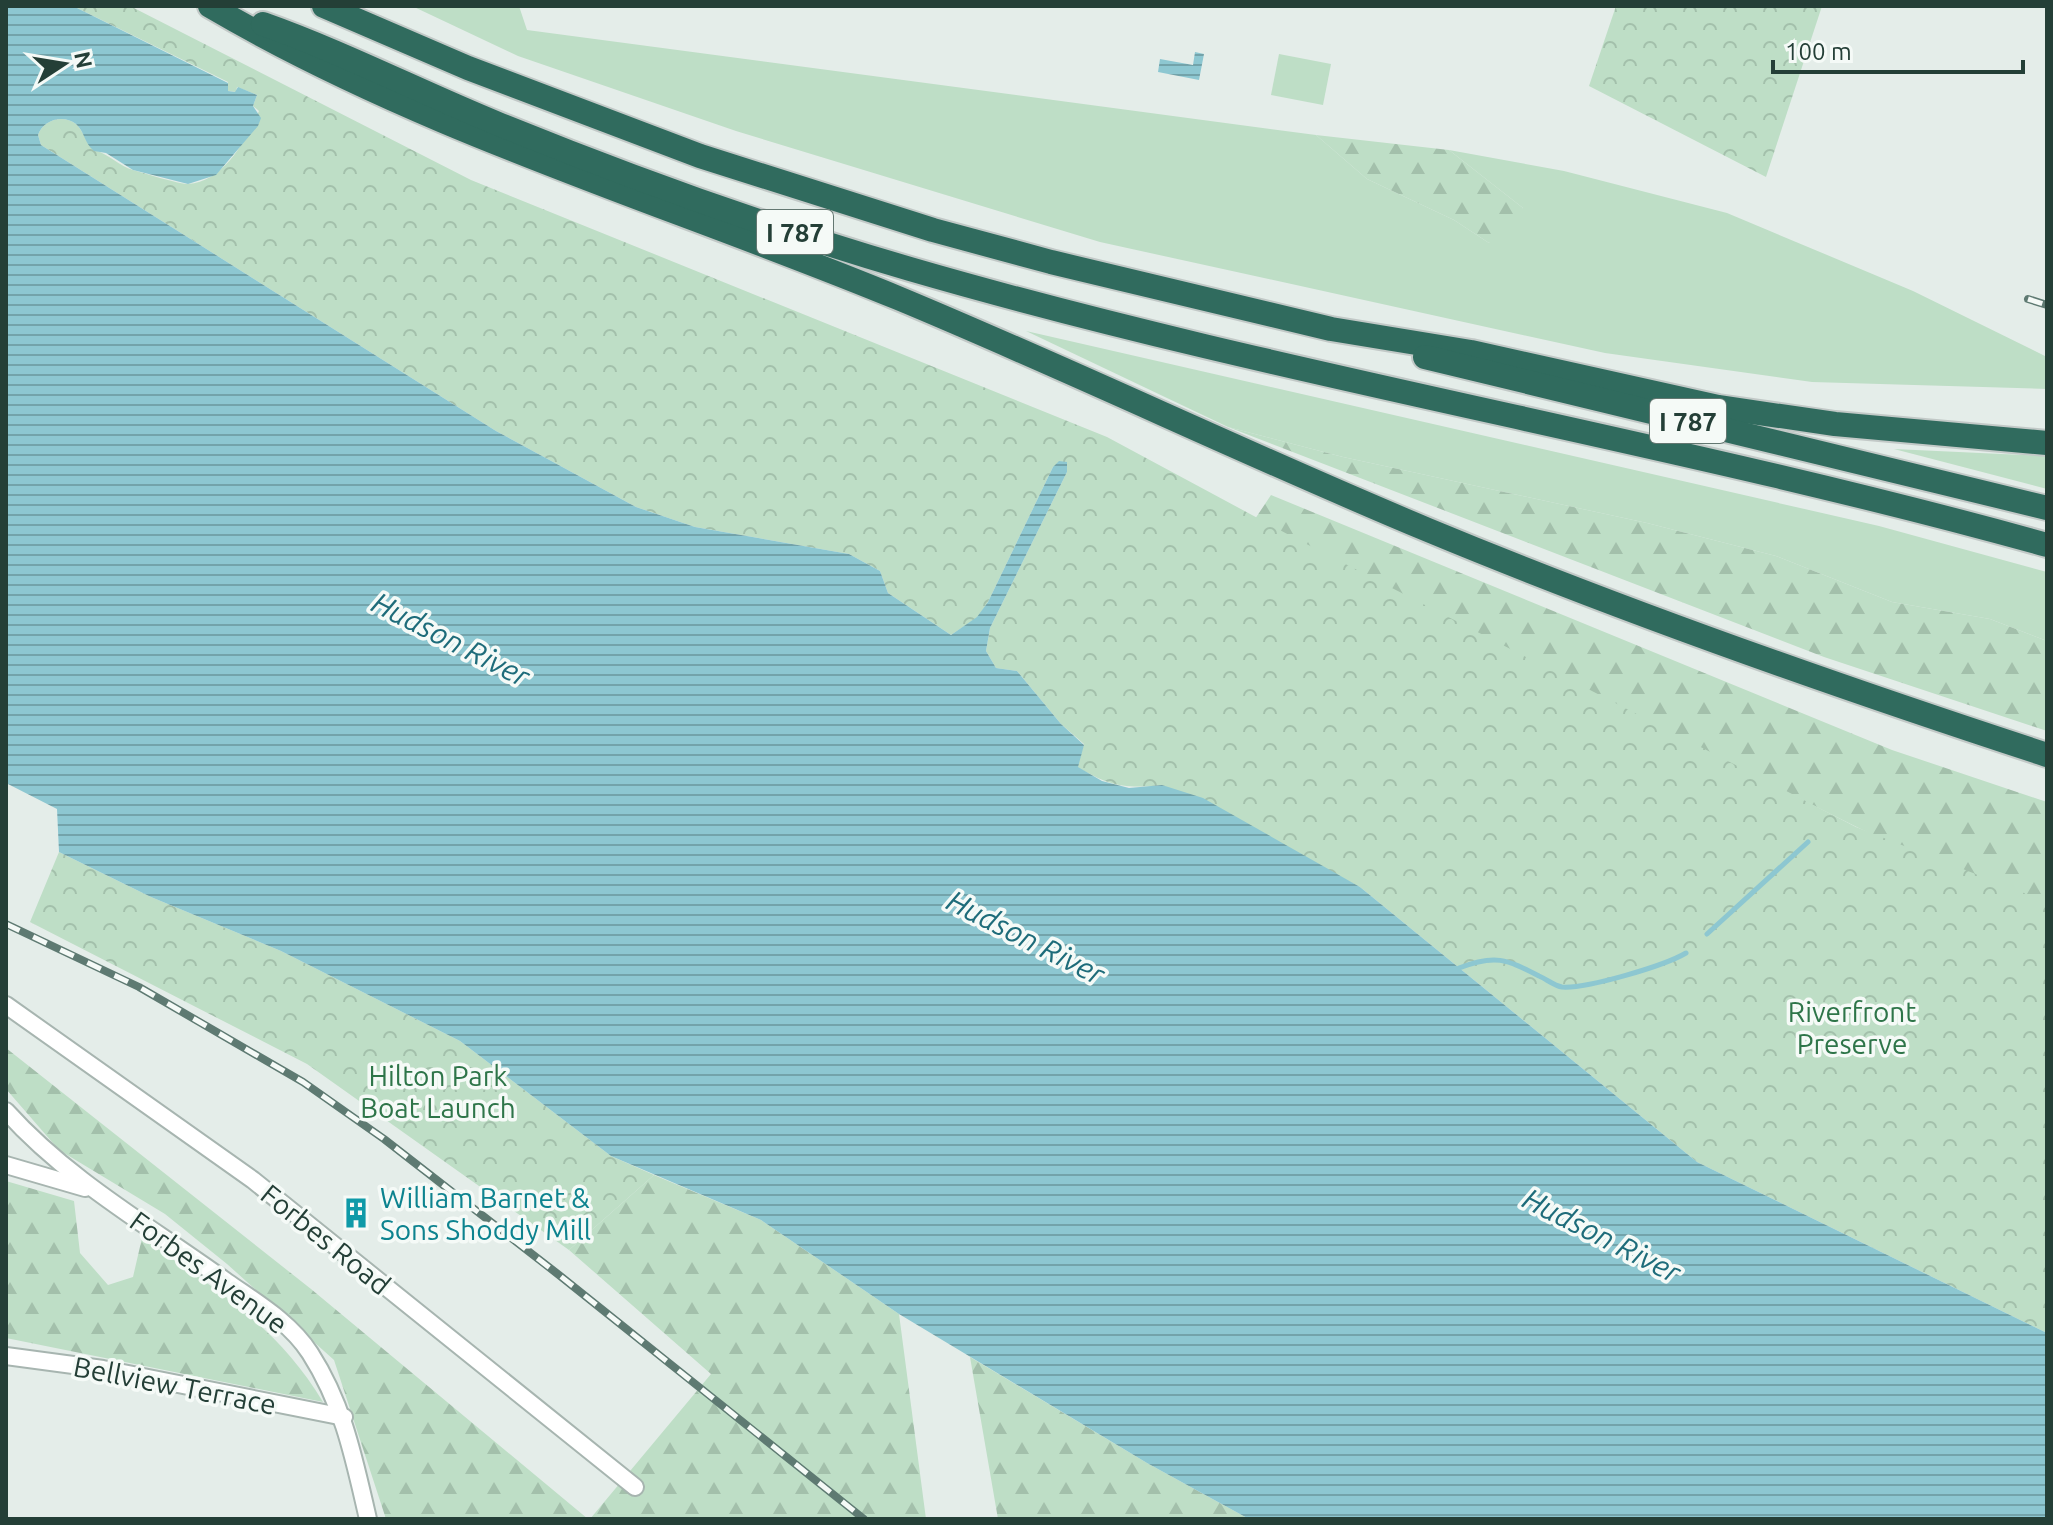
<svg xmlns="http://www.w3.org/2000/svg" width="2053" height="1525" font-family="Ubuntu,sans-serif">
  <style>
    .grass { fill: #bedec6 }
    .forest { fill: url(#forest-firs) }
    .park { fill: url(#park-crowns) }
    .water { fill: url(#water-rules) }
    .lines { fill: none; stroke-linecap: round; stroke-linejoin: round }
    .stream { stroke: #8dc7d1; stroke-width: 5 }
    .street-casing { stroke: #a7b5b0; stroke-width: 20 }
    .highway-casing { stroke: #c2c9c7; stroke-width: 28 }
    .street { stroke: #fff; stroke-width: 16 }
    .highway { stroke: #306b5e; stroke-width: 24 }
    .rail-casing { stroke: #5e7a72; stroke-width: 8 }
    .rail { stroke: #f5faf7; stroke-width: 5; stroke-dasharray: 15; stroke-linecap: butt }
    .labels { text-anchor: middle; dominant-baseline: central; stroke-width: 7; stroke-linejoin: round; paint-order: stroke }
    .shield { fill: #f5faf7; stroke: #637771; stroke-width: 2 }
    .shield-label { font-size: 26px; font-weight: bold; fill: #243f37 }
    .park-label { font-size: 28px; fill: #2e7549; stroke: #f5faf7 }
    .culture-label { font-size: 28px; fill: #0d838f; stroke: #f5faf7; text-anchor: start }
    .street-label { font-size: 28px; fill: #243f37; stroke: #f5faf7 }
    .water-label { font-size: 30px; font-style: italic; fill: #1e6c7a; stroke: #f5faf7 }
  </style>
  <defs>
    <pattern id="forest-firs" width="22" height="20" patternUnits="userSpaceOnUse" patternTransform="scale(2)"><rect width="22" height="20" fill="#bedec6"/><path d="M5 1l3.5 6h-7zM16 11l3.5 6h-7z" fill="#a3c0ab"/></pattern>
    <pattern id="park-crowns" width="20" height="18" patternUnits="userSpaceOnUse" patternTransform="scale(2)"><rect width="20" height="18" fill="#bedec6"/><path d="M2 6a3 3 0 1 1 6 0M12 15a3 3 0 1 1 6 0" fill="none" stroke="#a3c0ab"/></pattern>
    <pattern id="water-rules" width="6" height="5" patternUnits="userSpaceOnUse" patternTransform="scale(2)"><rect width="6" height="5" fill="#8dc7d1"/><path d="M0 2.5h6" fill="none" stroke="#73a3aa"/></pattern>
  </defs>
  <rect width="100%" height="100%" fill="#e4ede9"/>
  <!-- grass -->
  <g class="grass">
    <polygon points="412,6 519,6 527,30 1316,135 1367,179 1454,220 1489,243 1523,208 1449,150 1564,171 1727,213 1913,291 2047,357 2047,389 1812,382 1605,353 1100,242 736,131 518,56"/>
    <polygon points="1279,54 1331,64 1323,105 1271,95"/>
    <polygon points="1026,331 1879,526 2047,572 2047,641 1990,619 1892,602 1776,556 1647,523 1343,457 1228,427"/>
    <polygon points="1894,449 2047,456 2047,489"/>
  </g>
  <!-- forest -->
  <g class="forest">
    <polygon points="1316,135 1449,150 1523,208 1515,231 1489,243 1454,220 1367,179"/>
    <polygon points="1228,427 1343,457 1647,523 1776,556 1892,602 1990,619 2047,641 2047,731 1824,657"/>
    <polygon points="1271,495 1892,750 2047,802 2047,914 1969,883 1251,525"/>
    <polygon points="6,1048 311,1289 588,1519 386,1519 334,1360 227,1264 165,1214 59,1150 6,1089"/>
    <polygon points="654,1175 761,1220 899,1314 926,1519 590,1519 711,1374 569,1250"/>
    <path d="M 6,1181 L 74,1201 L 80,1253 L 108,1285 L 133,1277 L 142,1238 C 213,1287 278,1326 323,1402 L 6,1338 Z"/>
    <polygon points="970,1357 1147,1463 1249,1519 998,1519"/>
  </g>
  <!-- park -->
  <g class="park">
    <path d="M 73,6 L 130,6 L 471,180 L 1107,437 L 1291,536 L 1856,827 L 2024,893 L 2047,905 L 2047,1333 L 1697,1162 L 1360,887 L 1162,785 C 1125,789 1110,786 1077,767 L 1084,744 L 1061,724 L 1017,671 L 996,668 L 986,651 L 990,628 L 1067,472 L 1053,467 L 988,602 L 978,617 L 951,635 L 888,593 L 880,571 L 849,554 L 695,527 L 636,507 L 496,431 L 41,145 L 38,135 C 43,120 63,114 76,124 C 83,131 87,143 94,150 C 109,154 119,166 133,170 C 144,173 178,184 188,184 C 224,182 246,140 259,111 L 253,106 L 257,95 L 237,87 L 236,92 L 228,91 L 228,82 Z"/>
    <polygon points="1616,6 1822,6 1766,177 1589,86"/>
    <polygon points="59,852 151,897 281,951 460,1041 611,1156 654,1175 569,1250 307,1064 30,922"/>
  </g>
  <!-- water -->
  <g class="water">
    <path d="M 6,6 L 73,6 L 228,83 L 228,91 L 235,92 L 238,87 L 257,95 L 253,106 L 261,118 L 258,126 L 216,175 L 188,184 L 133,170 L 106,153 L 94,151 C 84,143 85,132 76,124 C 63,114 43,120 38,135 L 41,145 L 496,431 L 636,507 L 695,527 L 849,554 L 880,571 L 888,593 L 951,635 L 977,617 L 988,602 L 1053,467 L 1059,461 L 1067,462 L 1067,472 L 990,628 L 986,651 L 996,668 L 1017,671 L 1061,724 L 1084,745 L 1078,767 L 1102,781 L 1129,788 L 1162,785 L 1203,798 L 1360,887 L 1697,1162 L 2047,1333 L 2047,1519 L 1249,1519 L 1147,1463 L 899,1314 L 761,1220 L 611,1156 L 460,1041 L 281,951 L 151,897 L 59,852 L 57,809 L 6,783 Z"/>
    <polygon points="1195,52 1204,54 1199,80 1158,72 1160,59 1193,65"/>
  </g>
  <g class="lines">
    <!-- stream -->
    <g class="stream">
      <polyline points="1707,934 1808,842"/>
      <path d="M 1459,968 C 1495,954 1506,959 1539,976 C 1546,979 1555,986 1562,987 C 1586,989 1664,966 1686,953"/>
    </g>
    <!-- street casing -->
    <g class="street-casing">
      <g id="street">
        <polyline points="6,1005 253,1180 635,1487"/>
        <path d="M 6,1111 C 69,1181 151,1227 227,1282 C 257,1303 290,1322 310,1353 C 344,1406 354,1459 368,1519"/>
        <polyline points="6,1165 85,1188"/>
        <polyline points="6,1356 103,1369 344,1417"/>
      </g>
    </g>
    <!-- highway casing -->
    <g class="highway-casing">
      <g id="highway">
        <path d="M 210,6 C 425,132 668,203 898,298 C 1076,372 1250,456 1428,530 C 1630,614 1839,687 2047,755"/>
        <polyline points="324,6 468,68 700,156 933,230 1051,262 1331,329 1471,352 1718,407 1835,424 2047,443"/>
        <path d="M 263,24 C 342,52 418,91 496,123 C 631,178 770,228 910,269 C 1285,378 1671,440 2047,545"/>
        <polyline points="1425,357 2047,508"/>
      </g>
    </g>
    <!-- street -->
    <use href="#street" class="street"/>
    <!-- highway -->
    <use href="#highway" class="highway"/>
    <!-- rail casing -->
    <g class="rail-casing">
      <g id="rail">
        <polyline points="2028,299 2047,305"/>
        <polyline points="6,924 139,987 303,1082 384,1139 559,1275 864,1519"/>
      </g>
    </g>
    <!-- rail -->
    <use href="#rail" class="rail"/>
  </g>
  <!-- icons -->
  <defs>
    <g id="building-bare" transform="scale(2.4)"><path d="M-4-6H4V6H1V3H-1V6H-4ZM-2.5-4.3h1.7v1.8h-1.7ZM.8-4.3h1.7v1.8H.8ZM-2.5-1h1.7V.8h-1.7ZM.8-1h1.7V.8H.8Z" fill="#0f9aa8" stroke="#f5faf7" stroke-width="2.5" paint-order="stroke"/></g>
  </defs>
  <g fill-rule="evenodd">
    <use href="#building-bare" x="356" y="1213"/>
  </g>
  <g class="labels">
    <!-- shield labels -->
    <g class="shield">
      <rect x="757" y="210" width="76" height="44" rx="6"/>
      <rect x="1650" y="399" width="76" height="44" rx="6"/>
    </g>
    <g class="shield-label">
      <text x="795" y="232">I 787</text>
      <text x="1688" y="421">I 787</text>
    </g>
    <!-- park labels -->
    <g class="park-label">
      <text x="1852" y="1011">Riverfront<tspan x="1852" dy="32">Preserve</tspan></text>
      <text x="438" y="1075">Hilton Park<tspan x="438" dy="32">Boat Launch</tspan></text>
    </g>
    <!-- culture labels -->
    <g class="culture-label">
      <text x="380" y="1197">William Barnet &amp;<tspan x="380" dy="32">Sons Shoddy Mill</tspan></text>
    </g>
    <!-- street labels -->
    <g class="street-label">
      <text transform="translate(326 1239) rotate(39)">Forbes Road</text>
      <text transform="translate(209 1272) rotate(36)">Forbes Avenue</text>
      <text transform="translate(175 1385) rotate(11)">Bellview Terrace</text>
    </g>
    <!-- water labels -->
    <g class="water-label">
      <text transform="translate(451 639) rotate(27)">Hudson River</text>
      <text transform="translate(1026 937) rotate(27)">Hudson River</text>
      <text transform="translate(1602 1235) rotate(27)">Hudson River</text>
    </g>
  </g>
  <!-- border -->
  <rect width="2053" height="1525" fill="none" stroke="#243f37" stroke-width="16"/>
  <!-- north arrow -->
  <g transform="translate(64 64) rotate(78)" stroke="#f5faf7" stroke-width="6" paint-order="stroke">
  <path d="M0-6L14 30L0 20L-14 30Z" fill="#243f37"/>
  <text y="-12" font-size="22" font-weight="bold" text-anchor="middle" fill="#243f37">N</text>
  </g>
  <!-- scale -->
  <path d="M1773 60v12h250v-12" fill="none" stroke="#243f37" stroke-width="4"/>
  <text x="1785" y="60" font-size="24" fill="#243f37" stroke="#f5faf7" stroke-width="6" paint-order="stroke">100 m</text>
</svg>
